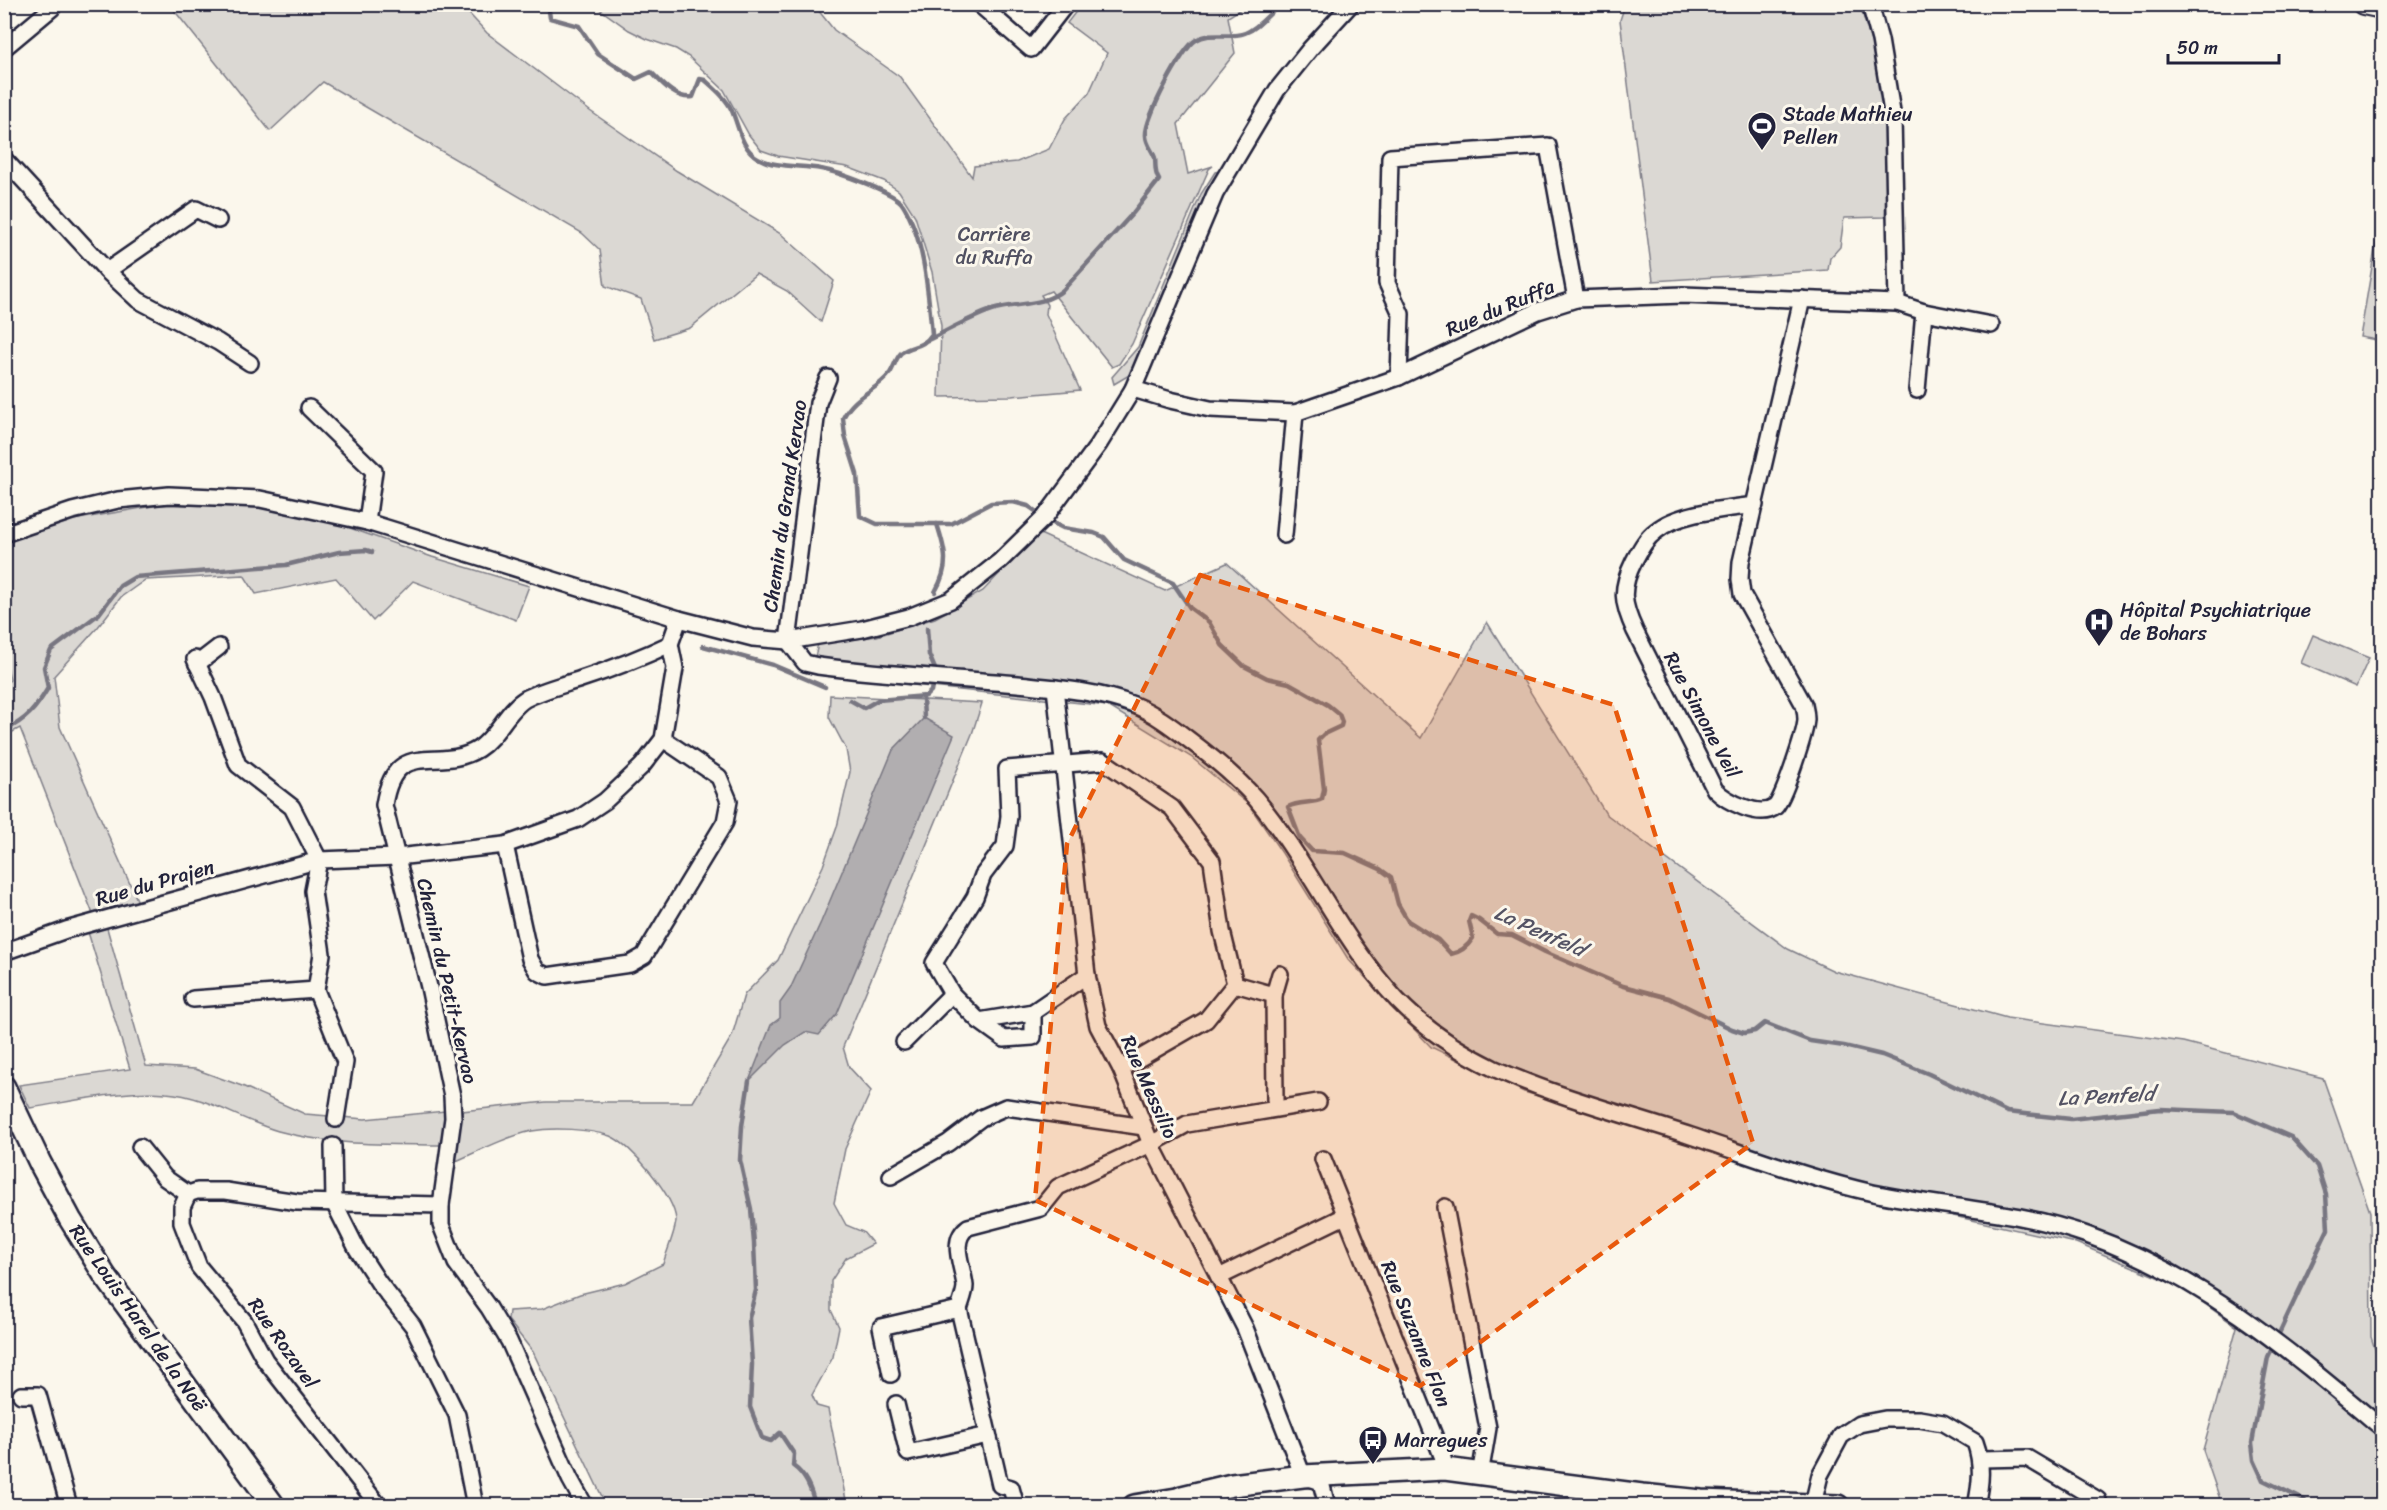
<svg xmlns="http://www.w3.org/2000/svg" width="2387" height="1510" font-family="Sriracha,sans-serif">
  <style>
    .green { fill: #dbd8d3; stroke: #7e7d87; stroke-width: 1.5 }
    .water { fill: #b1aeb0; stroke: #787681; stroke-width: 1.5 }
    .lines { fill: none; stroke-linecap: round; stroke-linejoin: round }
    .stream { stroke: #787681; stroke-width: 4.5 }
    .minor-casing { stroke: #22223b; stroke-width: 20 }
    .tertiary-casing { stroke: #22223b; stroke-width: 24 }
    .secondary-casing { stroke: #22223b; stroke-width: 26 }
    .minor { stroke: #fbf7ec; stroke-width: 15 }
    .tertiary { stroke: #fbf7ec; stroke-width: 20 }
    .secondary { stroke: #fbf7ec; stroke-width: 21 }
    .marked { fill: #e8590c; fill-opacity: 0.2; stroke: #e8590c; stroke-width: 4.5; stroke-dasharray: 12 8; stroke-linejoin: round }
    .labels { text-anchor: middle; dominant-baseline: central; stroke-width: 6; stroke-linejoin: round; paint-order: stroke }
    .poi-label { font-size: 20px; fill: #22223b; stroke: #fbf7ec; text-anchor: start }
    .park-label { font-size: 20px; fill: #505061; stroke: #fbf7ec }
    .street-label { font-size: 20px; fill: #22223b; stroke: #fbf7ec }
    .water-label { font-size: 21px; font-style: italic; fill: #545364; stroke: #fbf7ec }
  </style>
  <rect width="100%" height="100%" fill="#fbf7ec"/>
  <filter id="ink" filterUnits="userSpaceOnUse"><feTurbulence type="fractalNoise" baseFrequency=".0167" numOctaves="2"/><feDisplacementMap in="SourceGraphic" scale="12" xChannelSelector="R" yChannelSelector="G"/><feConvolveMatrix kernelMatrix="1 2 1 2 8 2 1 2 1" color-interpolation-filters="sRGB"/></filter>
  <g filter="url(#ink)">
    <!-- green -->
    <g class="green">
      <polygon points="170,5 461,5 487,33 590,111 677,171 781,234 834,281 821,322 787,291 756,274 690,328 654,339 641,299 605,286 600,250 582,233 323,82 270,131"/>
      <polygon points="594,5 814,5 834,30 900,77 972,177 974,166 1017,162 1049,149 1065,119 1089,93 1107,53 1067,23 1081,5 1247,5 1228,17 1235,53 1178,124 1188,174 1213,166 1209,169 1132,344 1119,364 1112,367 1051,291 1041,295 1047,305 1046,314 1080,390 1012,396 939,397 941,326 932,272 915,216 899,191 884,181 847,167 778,156 761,150 749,135 724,90 689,57 676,49 647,39 629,30"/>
      <polygon points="1625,5 1860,5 1878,64 1888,139 1885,217 1844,218 1840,247 1830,258 1828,270 1653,281 1620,20"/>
      <polygon points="1220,171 1191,231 1142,353 1131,374 1114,384 1112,377 1138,347 1201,194 1215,172"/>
      <polygon points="2382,208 2382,341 2360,337"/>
      <polygon points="211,503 260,506 333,522 432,557 529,586 516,620 413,581 373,621 336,578 256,594 244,575 145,580 121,597 98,627 54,676 60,727 138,902 93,914 20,728 5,736 5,684 10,680 4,652 5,542 61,522 159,505"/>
      <polygon points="1038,533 1165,591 1227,563 1421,738 1487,622 1606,814 1788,949 1834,971 2007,1018 2183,1042 2323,1078 2370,1212 2371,1337 2382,1371 2382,1505 2222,1505 2203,1450 2237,1327 2181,1287 2076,1243 1799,1182 1610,1116 1524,1092 1431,1047 1348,959 1282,853 1249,805 1191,757 1108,706 811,674 818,644 877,636 935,618 983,591"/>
      <polygon points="2313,635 2369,658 2356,687 2301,663"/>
      <path d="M 830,695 L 982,703 L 972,734 L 843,1047 L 849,1067 L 871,1091 L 845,1149 L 834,1203 L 846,1225 L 863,1232 L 873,1244 L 846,1258 L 831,1281 L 831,1310 L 839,1327 L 833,1357 L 812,1395 L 817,1406 L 828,1409 L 847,1505 L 606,1505 L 533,1352 L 508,1320 L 509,1311 L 542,1309 L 580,1294 L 625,1283 L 663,1264 C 666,1253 676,1230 676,1220 C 674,1196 631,1144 610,1136 C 589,1129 553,1127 532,1131 C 505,1137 477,1152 452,1163 L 462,1111 L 546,1102 L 693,1102 L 732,1036 L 744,995 L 778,960 L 823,866 L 837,827 L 850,772 L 846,749 L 829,717 Z"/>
      <path d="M 107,928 L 146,1066 L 195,1069 L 242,1086 L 305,1114 L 365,1119 L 445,1111 L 442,1145 C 385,1144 333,1146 278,1131 C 240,1120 207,1096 166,1093 C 127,1089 70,1102 30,1108 L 19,1085 L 130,1069 L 88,932 Z"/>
    </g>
    <!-- water -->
    <polygon class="water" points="924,718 954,735 837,1014 819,1035 805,1032 785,1045 749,1081 771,1025 780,1018 780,1003 790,989 821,922 893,750"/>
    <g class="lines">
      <!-- stream -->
      <g class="stream">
        <path d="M 548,4 L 550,18 L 579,26 L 598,54 L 636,79 L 651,72 C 662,83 676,100 693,97 L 700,79 L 705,80 C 715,89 727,99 732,111 C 739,127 741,148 758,158 C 775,168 802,165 821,169 C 837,172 895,192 903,205 C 925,240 928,293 932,334 C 922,349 913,344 901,353 C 896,358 894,367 890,373 C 876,392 855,394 843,418 L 845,436 L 857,474 L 860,516 L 877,524 L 951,524 L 991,503 L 1013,502 L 1028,506 L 1053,523 L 1063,528 L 1094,533 L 1104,537 L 1124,560 L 1173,583 L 1190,608 L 1209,622 L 1222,645 L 1244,666 L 1267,678 L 1289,683 L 1305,692 L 1328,705 L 1339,714 L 1342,722 L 1341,726 L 1324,734 L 1318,740 L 1324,789 L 1322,799 C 1313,804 1299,801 1288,807 L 1300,838 L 1312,851 L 1345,853 L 1380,869 L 1391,877 L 1398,904 L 1408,921 L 1438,940 L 1451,954 C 1461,952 1468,946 1473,938 L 1469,921 L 1471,916 L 1479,920 L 1497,934 L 1512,935 L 1545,952 L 1623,986 L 1669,998 L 1732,1029 L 1744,1033 L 1755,1031 L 1765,1023 L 1810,1041 L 1844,1046 L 1882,1055 L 1929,1074 L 2007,1112 L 2071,1119 L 2160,1109 L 2233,1112 L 2291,1137 L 2317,1166 L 2326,1194 L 2328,1229 L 2268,1357 L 2252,1443 L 2254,1460 L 2263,1480 L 2304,1500 L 2309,1506"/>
        <path d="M 928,340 C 949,330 969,318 992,310 C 1015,302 1043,307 1063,290 L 1133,213 L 1159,180 C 1154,172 1156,166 1155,158 C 1153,151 1146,144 1146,136 C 1144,120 1182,48 1196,40 C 1210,31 1229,39 1245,33 C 1259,28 1269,13 1281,4"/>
        <path d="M 935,592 C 950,566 946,552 937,524"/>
        <polyline points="703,646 773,665 825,687"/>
        <polyline points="923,698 924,718"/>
        <polyline points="850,700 864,708 878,700 926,696 931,691 935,669 929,655 927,628"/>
        <path d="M 4,731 C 27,719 35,710 48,688 L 44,667 L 51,650 L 99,614 L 120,586 L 135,577 L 286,565 L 339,552 L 366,550 L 372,552"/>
        <path d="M 749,1081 L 742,1126 L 740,1160 L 751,1209 L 754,1243 L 756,1290 L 749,1318 L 752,1364 L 750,1407 L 762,1438 L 771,1441 L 780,1433 L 794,1454 L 793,1466 C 806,1475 812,1490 815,1506"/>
      </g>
      <!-- minor casing -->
      <g class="minor-casing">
        <g id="minor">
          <polyline points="979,4 1031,49 1066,4"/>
          <polyline points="1870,4 1880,40 1893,118 1897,303"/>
          <polyline points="4,48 52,8"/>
          <polyline points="4,159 107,271 138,300 218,342 250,363"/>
          <polyline points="107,271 196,209 218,220"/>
          <polyline points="1924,312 1991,325"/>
          <polyline points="1399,377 1401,314 1387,283 1390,157 1548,146 1576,299"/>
          <polyline points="1133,389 1170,400 1210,409 1295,413 1399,377 1538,311 1576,299 1683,295 1897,303 1924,312 1917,390"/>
          <polyline points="309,408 374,471 367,522"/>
          <path d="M 1755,505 C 1726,509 1679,512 1656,531 C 1646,538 1640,550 1634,561 C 1620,589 1622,603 1635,631 L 1715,790 C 1726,801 1760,819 1775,807 C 1783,801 1806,731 1806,719 C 1806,714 1805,709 1804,705 L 1742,594 L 1740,579 L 1741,562 L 1802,299"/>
          <polyline points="4,534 72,511 118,500 169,495 260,499 367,522 679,619 753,638 788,641 862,629 909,617 951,600 1000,561 1045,517 1099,444 1133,389 1215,194 1277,90 1310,49 1351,4"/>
          <polyline points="1284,535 1295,413"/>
          <path d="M 788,641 L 805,663 L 818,666 C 884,675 951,678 1018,684 C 1056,688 1097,691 1134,705 C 1154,713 1171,726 1188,739 C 1212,757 1236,776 1256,799 C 1308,861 1341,940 1397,1000 C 1424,1028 1458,1051 1493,1068 C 1557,1097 1624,1114 1691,1136 C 1751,1156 1810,1179 1873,1193 C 1944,1208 2018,1210 2087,1235 C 2202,1276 2290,1351 2382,1428"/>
          <polyline points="788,641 818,403 828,378"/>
          <polyline points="195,659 213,697 238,765 292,807 319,860 313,891 322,954 316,990 345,1062 336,1119"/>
          <polyline points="197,664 219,647"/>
          <polyline points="1055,688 1087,975 1098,1026 1121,1069 1151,1144 1245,1328 1303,1476 1321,1482 1327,1506"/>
          <polyline points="505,845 530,959 537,971 547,976 630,964 644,956 725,822 729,801 719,777 663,739"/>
          <polyline points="4,952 66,930 319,860 397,857 505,845 578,819 605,801 620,787 642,766 663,739 675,668 670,644"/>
          <polyline points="1087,975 1033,1012 979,1021 952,994 934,963 975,897 983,875 1005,846 1009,816 1007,769 1103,761 1172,808 1212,861 1222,931 1235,984 1206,1020 1121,1069"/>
          <polyline points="1235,984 1274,995 1275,1100"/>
          <polyline points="1274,995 1280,974"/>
          <polyline points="193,999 316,990"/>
          <polyline points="979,1021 1004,1039 1033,1037 1033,1012"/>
          <polyline points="904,1042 952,994"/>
          <polyline points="333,1146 334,1203 357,1249 379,1283 413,1326 457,1415 475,1506"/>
          <polyline points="140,1147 165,1178 188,1194 197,1191 226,1191 297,1202 441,1205"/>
          <polyline points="1323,1159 1443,1458 1445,1469"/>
          <polyline points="891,1176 948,1143 981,1118 1006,1107 1144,1127"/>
          <polyline points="188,1194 182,1207 182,1223 199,1267 244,1321 265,1360 379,1506"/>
          <polyline points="1445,1207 1488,1428 1480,1475"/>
          <polyline points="1219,1277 1345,1216"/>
          <polyline points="891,1374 881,1327 959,1309"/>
          <polyline points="21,1395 38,1395 69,1506"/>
          <polyline points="896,1404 908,1453 988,1435"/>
          <polyline points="1981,1459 2027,1458 2098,1500"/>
          <path d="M 1813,1504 L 1820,1475 L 1841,1436 L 1859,1424 L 1885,1419 L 1919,1419 L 1943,1423 L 1975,1442 C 1983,1464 1981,1483 1976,1506"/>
          <path d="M 585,1506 L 570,1479 L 509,1341 L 489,1308 L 456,1263 L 441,1225 L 441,1205 L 453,1118 L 452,1096 L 429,987 L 384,805 C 395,735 438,774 478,749 C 497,737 507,710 525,699 C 542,690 563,685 581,679 C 612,669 641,658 670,644 L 679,619"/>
          <path d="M 1016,1506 L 1011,1488 L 1000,1485 L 959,1309 C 961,1302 965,1293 965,1286 C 963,1265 949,1241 968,1227 L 1041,1208 L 1058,1187 L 1151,1144 L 1187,1124 L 1318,1102"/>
        </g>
      </g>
      <!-- tertiary casing -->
      <g class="tertiary-casing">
        <polyline id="tertiary" points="2363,4 2382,8"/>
      </g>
      <!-- secondary casing -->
      <g class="secondary-casing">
        <g id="secondary">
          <polyline points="4,1087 40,1163 70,1219 105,1276 274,1506"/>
          <polyline points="1182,1497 1232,1485 1303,1476 1445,1469 1642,1495 1701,1501 1838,1506"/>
          <polyline points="1134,1506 1195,1496"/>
        </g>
      </g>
      <!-- minor -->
      <use href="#minor" class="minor"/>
      <!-- tertiary -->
      <use href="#tertiary" class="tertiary"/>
      <!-- secondary -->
      <use href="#secondary" class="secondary"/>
    </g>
  </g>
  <!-- marked area -->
  <path class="marked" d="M 1200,575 L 1614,705 L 1753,1143 L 1420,1386 L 1035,1200 L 1067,844 Z"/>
  <!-- icons -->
  <defs>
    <g id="stadium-pin" transform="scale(1.5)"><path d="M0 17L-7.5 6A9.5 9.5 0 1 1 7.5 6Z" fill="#22223b" stroke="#fbf7ec"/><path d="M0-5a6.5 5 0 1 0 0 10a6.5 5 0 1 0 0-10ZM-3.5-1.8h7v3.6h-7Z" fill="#fff"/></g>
    <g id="hospital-pin" transform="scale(1.5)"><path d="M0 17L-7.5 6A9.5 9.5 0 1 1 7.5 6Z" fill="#22223b" stroke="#fbf7ec"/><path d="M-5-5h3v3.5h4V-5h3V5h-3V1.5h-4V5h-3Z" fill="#fff"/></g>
    <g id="bus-pin" transform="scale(1.5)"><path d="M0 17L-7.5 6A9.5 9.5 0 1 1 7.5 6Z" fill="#22223b" stroke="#fbf7ec"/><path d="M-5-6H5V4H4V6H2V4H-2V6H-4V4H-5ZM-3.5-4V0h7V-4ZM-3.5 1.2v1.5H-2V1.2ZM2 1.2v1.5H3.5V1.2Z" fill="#fff"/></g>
  </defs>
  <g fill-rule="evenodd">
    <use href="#stadium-pin" x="1762" y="126"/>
    <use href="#hospital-pin" x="2099" y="622"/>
    <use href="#bus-pin" x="1373" y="1440"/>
  </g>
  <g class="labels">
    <!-- poi labels -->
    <g class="poi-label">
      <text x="1783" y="114">Stade Mathieu<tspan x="1783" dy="23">Pellen</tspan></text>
      <text x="2120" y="610">Hôpital Psychiatrique<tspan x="2120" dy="23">de Bohars</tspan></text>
      <text x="1394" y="1440">Marregues</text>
    </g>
    <!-- park labels -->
    <g class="park-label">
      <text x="994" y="234">Carrière<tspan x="994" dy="23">du Ruffa</tspan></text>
    </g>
    <!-- street labels -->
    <g class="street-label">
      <text transform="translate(1500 308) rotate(-23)">Rue du Ruffa</text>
      <text transform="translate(785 506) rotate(-82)">Chemin du Grand Kervao</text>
      <text transform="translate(1702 715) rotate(62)">Rue Simone Veil</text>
      <text transform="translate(155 883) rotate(-16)">Rue du Prajen</text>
      <text transform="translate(447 981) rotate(77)">Chemin du Petit-Kervao</text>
      <text transform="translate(1149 1087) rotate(66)">Rue Messilio</text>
      <text transform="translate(138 1318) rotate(55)">Rue Louis Harel de la Noë</text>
      <text transform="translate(1416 1334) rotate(68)">Rue Suzanne Flon</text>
      <text transform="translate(283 1343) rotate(55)">Rue Rozavel</text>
    </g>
    <!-- water labels -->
    <g class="water-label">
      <text transform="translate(1540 931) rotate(24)">La Penfeld</text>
      <text transform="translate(2106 1096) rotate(-3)">La Penfeld</text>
    </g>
  </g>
  <!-- margin -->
  <rect width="2387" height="1510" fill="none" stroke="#fbf7ec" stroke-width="24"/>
  <rect x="12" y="12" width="2363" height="1486" fill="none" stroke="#22223b" stroke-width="2" filter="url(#ink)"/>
  <!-- scale -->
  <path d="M2168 54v9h111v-9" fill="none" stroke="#22223b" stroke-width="3"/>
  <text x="2177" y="54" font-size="18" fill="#22223b" stroke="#fbf7ec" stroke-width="4.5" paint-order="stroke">50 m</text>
</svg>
